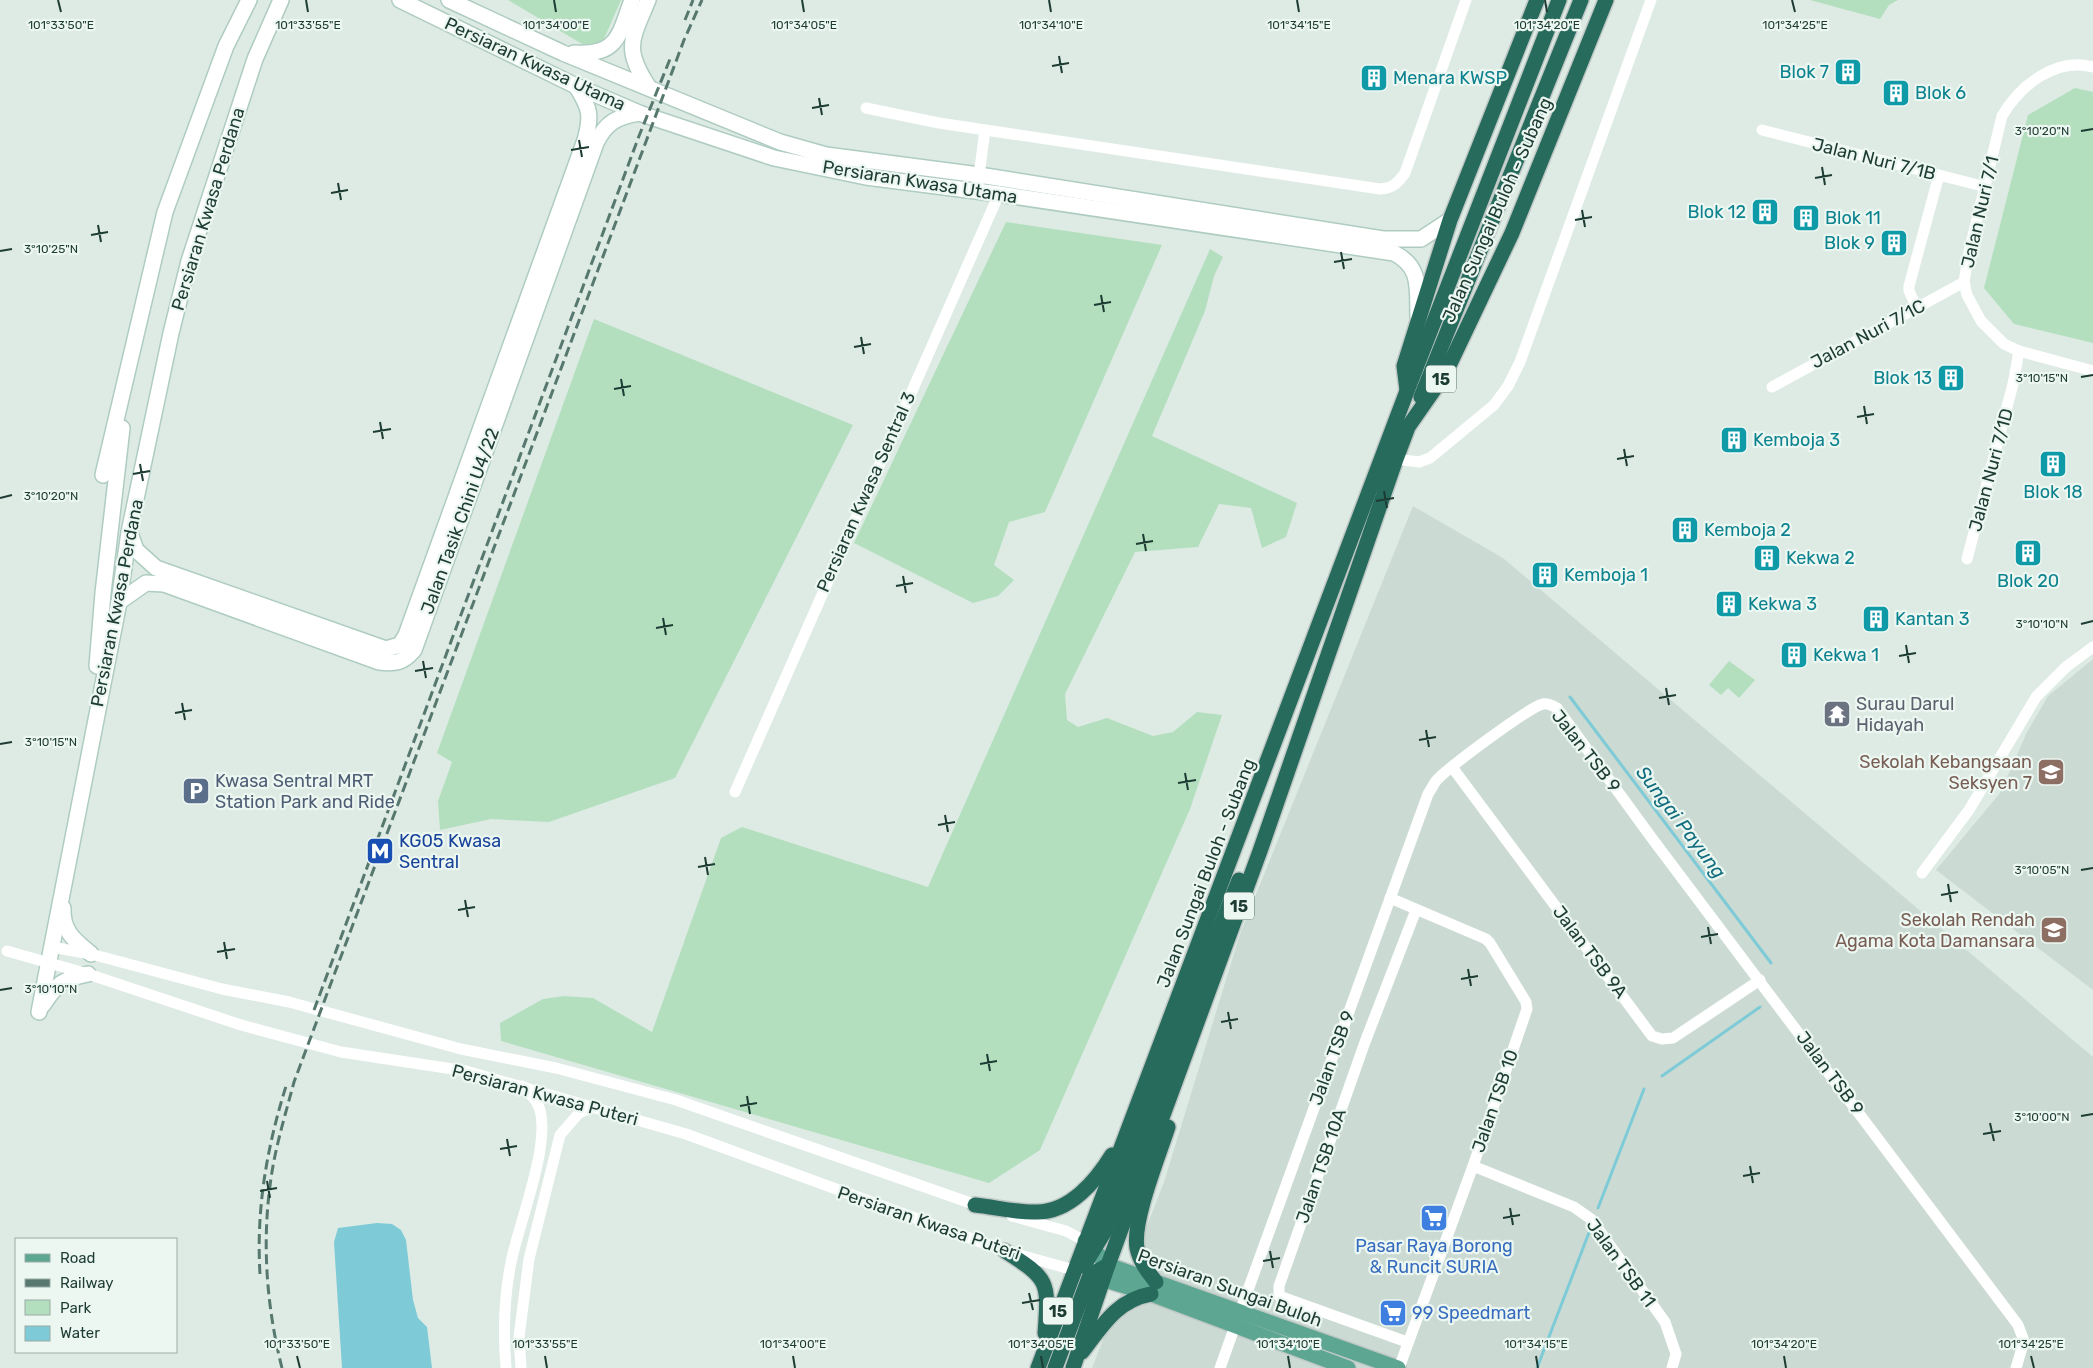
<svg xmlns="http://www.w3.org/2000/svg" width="2093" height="1368" font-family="Rubik,sans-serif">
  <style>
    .built { fill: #cbdbd3 }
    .green { fill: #b3dfbe }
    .water { fill: #7ecbd7 }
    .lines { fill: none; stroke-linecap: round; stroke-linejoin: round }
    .stream { stroke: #7ecbd7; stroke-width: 3 }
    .secondary-casing { stroke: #afccc1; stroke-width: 18 }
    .primary-casing { stroke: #c0c8c6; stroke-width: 18 }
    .highway-casing { stroke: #c0c8c6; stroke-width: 18 }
    .street { stroke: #fff; stroke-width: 11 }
    .secondary { stroke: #fff; stroke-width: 15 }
    .primary { stroke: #5ca692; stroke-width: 15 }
    .highway { stroke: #266b5c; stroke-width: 15 }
    .rail { stroke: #57786f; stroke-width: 3; stroke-dasharray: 10 5; stroke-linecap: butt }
    .ticks { fill: none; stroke: #1d3c33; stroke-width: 2 }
    .labels { text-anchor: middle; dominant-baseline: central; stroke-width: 4.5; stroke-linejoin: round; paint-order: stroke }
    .shield { fill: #edf7f2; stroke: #5b746c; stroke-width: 1 }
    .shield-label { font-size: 16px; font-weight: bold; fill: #1d3c33 }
    .street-label { font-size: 18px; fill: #1d3c33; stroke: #edf7f2 }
    .culture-label { font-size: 18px; fill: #0d838f; stroke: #edf7f2; text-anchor: start }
    .worship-label { font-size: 18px; fill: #5b616d; stroke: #edf7f2; text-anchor: start }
    .education-label { font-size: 18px; fill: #785e54; stroke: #edf7f2; text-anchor: end }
    .service-label { font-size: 18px; fill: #4e5e75; stroke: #edf7f2; text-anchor: start }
    .transit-label { font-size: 18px; fill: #164399; stroke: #edf7f2; text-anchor: start }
    .shop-label { font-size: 18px; fill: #366cbe; stroke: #edf7f2 }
    .water-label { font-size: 19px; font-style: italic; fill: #116d7e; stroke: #edf7f2 }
    .ticks-label { font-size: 12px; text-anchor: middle; fill: #1d3c33; stroke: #edf7f2; stroke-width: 4.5; stroke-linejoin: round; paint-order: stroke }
  </style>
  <rect width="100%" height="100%" fill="#ddebe4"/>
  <!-- built -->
  <g class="built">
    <polygon points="1413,506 1503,558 2093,1057 2093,1368 1092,1368 1164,1182 1240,934"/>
    <polygon points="2093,659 2093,990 1936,870 2000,793 2027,732 2048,696"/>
  </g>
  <!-- green -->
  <g class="green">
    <polygon points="508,0 621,0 604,39 589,48"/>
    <polygon points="1810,0 1898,0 1889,5 1880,19"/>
    <polygon points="2075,88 2093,92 2093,343 2014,324 1984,288 2028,115"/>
    <polygon points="1006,222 1162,245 1045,512 1009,522 994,565 1014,580 998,596 973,603 854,543"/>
    <polygon points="1210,249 1223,257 1214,276 1205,311 1152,436 1297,503 1286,537 1262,548 1251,508 1219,504 1198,547 1135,552 1065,694 1067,720 1078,727 1107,718 1153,736 1173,732 1197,712 1222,715 1190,809 1040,1150 989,1183 501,1041 500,1023 543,999 564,996 593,998 652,1032 721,838 742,827 928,887"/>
    <polygon points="594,319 853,425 675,778 549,822 491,819 440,830 438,801 452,762 437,753"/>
    <polygon points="1729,661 1755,680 1739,698 1728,688 1721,695 1709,685"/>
  </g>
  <!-- water -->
  <polygon class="water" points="377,1223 392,1224 401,1230 406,1240 413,1300 418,1318 427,1327 432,1368 342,1368 334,1242 338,1228"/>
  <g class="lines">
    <!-- stream -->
    <g class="stream">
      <polyline points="1570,697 1771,963"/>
      <polyline points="1662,1076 1760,1007"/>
      <polyline points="1598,1208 1644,1089"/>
      <polyline points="1537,1368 1590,1230"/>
    </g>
    <!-- secondary casing -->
    <g class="secondary-casing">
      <g id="secondary">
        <path d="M 400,0 L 576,86 L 639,113 L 774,158 L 866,177 L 999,194 L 1394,253 C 1422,267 1417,289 1418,317"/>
        <polyline points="449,0 563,53 780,142 826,155 979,175 1383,239 1421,239 1450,220"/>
        <path d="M 574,53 C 618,56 619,35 632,0"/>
        <path d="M 648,86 C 623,48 632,39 648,0"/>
        <polyline points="103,475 165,212 226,46 249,0"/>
        <path d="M 130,533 L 136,550 L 156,568 L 386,649 L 400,645 L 406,635 L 585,140 C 592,115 590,108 576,86"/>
        <path d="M 119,602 L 146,583 L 164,584 L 379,662 C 395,664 403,663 414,650 L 596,143 C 606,122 617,117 639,113"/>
        <polyline points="97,666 103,593 122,428"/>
        <path d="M 63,908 C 62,931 74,940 91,954"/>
        <path d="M 43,1005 C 57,983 63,979 88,974"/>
        <polyline points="39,1012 119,602 129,532 171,333 189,261 255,59 281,0"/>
      </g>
    </g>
    <!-- primary casing -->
    <g class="primary-casing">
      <g id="primary">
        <polyline points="1085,1241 1108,1265 1398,1368"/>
        <polyline points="1092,1276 1151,1294 1348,1368"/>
      </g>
    </g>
    <!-- highway casing -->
    <g class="highway-casing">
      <g id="highway">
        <polyline points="1407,390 1404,366 1450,220 1537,0"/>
        <polyline points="1421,397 1581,0"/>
        <path d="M 975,1205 C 995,1207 1017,1213 1037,1212 C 1070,1212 1096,1181 1112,1155"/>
        <path d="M 1005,1251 C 1049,1279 1049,1281 1045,1333"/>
        <polyline points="1080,1266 1086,1262 1105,1231 1185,1015 1239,880"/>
        <path d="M 1156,1282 C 1147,1271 1140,1262 1137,1248 C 1132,1221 1159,1155 1168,1127"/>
        <path d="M 1082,1352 C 1102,1326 1117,1300 1151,1294"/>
        <polyline points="1038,1368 1407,391 1559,0"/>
        <polyline points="1055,1368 1090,1275 1108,1265"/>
        <polyline points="1073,1368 1108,1265 1260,851 1396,459 1408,427 1445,374 1512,233 1606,0"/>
      </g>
    </g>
    <!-- street -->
    <g class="street">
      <path d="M 2093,67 C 2056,57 2020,85 2002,116 L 1969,252 L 1964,282 L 1967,295 L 1981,321 L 2004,344 L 2019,351 L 2093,371"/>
      <path d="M 866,108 L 939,123 L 1380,189 C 1393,188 1398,183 1405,173 L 1466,0"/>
      <polyline points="1762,130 1986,187"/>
      <polyline points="978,183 985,130"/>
      <polyline points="1917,308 1909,291 1909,286 1939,175"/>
      <polyline points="1772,387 1964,282"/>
      <polyline points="1396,459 1419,462 1430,458 1494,405 1508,386 1520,362 1651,0"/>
      <polyline points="1967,559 2013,384 2019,351"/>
      <polyline points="1452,767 1652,1036 1662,1039 1673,1038 1760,980"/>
      <polyline points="735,792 999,194"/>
      <polyline points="1922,873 1969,810 2036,697 2066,667 2093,647"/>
      <polyline points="1390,898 1486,939 1490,943 1526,1002 1527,1009 1473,1166 1399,1368"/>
      <polyline points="51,947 91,954 222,989 289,1002 461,1049 556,1068 676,1100 982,1207"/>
      <polyline points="7,951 88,974 241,1025 341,1052 466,1071 686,1134 1005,1251 1074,1270"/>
      <polyline points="1473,1166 1574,1207 1591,1219 1665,1322 1676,1354 1672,1368"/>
      <polyline points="1012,1216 1066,1231 1085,1241"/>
      <path d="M 1240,1312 L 1428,794 C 1431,790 1433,785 1436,781 C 1446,769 1529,707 1543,704 C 1548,703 1553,706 1557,708 L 1651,837 L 2018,1325 L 2024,1341 L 2016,1368"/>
      <polyline points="1407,1342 1279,1296 1279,1286 1365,1042 1416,910"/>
      <path d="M 506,1368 C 503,1332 504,1294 512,1258 C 519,1223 555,1134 537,1103 C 534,1097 527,1091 522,1086"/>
      <polyline points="521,1368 519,1337 529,1259 560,1135 579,1113 594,1107"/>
      <polyline points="1220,1368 1235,1326"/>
    </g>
    <!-- secondary -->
    <use href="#secondary" class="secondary"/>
    <!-- primary -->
    <use href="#primary" class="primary"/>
    <!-- highway -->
    <use href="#highway" class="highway"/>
    <!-- rail -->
    <g class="rail">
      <polyline points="685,20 693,0"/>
      <polyline points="314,1010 639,136 670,59"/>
      <path d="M 260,1274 C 256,1208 267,1146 287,1083"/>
      <path d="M 282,1368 C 267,1309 262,1246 270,1186 C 274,1151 285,1116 294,1082 L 684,40 L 702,0"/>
    </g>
  </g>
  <!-- ticks -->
  <path class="ticks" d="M 58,0 L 61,12M 306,0 L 308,12M 554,0 L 556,12M 802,0 L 804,12M 1049,0 L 1051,12M 1297,0 L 1299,12M 1545,0 L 1547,12M 1792,0 L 1795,12M 1059,56 L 1062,73M 1052,66 L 1069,63M 819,98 L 822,115M 812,108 L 829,105M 2081,131 L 2093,129M 579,140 L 582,157M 571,150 L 589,147M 1822,167 L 1825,185M 1815,178 L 1832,175M 338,183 L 341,200M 331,193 L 348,190M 1582,210 L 1585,227M 1575,220 L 1592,217M 98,225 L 101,242M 91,235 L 108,232M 0,251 L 12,249M 1341,252 L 1344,269M 1334,262 L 1352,259M 1101,295 L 1104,312M 1094,305 L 1111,302M 861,337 L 864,354M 854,347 L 871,344M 2081,377 L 2093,375M 621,379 L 624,396M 614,389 L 631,386M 1864,406 L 1867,424M 1857,417 L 1874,414M 380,422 L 383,439M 373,432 L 391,429M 1624,449 L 1627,466M 1617,459 L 1634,456M 140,464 L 143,481M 133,474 L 150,471M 1384,491 L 1387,508M 0,498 L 12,495M 1376,501 L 1394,498M 1143,534 L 1146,551M 1136,544 L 1153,541M 903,576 L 906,593M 896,586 L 913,583M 663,618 L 666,635M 2081,624 L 2093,621M 656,628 L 673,625M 1906,645 L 1909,663M 1899,656 L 1916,653M 423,661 L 426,678M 415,671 L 433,668M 1666,688 L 1669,705M 1659,698 L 1676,695M 182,703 L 185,720M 175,713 L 192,710M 1426,730 L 1429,747M 1419,740 L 1436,737M 0,744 L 12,742M 1185,773 L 1188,790M 1178,783 L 1196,780M 945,815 L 948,832M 938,825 L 955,822M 705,857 L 708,875M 698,867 L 715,864M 2081,870 L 2093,868M 1948,884 L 1951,902M 1941,895 L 1958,892M 465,900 L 468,917M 458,910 L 475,907M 1708,927 L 1711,944M 1701,937 L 1718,934M 224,942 L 227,959M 217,952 L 235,949M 1468,969 L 1471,986M 1461,979 L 1478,976M 0,990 L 12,988M 1228,1012 L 1231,1029M 1221,1022 L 1238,1019M 987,1054 L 990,1071M 980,1064 L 997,1061M 747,1096 L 750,1114M 740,1106 L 757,1103M 2081,1116 L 2093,1114M 1990,1123 L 1994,1141M 1983,1134 L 2001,1131M 507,1139 L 510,1156M 500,1149 L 517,1146M 1750,1166 L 1753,1183M 1743,1176 L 1760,1173M 267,1181 L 270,1198M 260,1191 L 277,1188M 1510,1208 L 1513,1225M 1503,1218 L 1520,1215M 1270,1251 L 1273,1268M 1263,1261 L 1280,1258M 1029,1293 L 1033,1310M 1022,1303 L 1040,1300M 297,1356 L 300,1368M 545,1356 L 547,1368M 793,1356 L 795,1368M 1041,1356 L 1043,1368M 1288,1356 L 1290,1368M 1536,1356 L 1538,1368M 1784,1356 L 1786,1368M 2031,1356 L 2034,1368"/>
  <!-- icons -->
  <defs>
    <g id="building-square" transform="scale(1.4375)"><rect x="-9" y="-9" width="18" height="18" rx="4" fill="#0f9aa8" stroke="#edf7f2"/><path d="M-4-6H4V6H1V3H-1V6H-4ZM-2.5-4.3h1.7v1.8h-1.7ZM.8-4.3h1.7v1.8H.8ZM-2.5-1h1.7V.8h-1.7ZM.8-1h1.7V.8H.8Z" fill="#fff"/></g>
    <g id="temple-square" transform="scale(1.4375)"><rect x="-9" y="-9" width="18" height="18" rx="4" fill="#6b7280" stroke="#edf7f2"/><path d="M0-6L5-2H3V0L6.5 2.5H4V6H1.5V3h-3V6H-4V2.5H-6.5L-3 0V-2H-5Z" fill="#fff"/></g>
    <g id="school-square" transform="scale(1.4375)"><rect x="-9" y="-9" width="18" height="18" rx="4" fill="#8d6e63" stroke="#edf7f2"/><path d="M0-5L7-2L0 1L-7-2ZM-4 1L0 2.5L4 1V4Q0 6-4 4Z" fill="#fff"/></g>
    <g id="parking-square" transform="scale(1.4375)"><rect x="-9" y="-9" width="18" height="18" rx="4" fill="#5c6f8a" stroke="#edf7f2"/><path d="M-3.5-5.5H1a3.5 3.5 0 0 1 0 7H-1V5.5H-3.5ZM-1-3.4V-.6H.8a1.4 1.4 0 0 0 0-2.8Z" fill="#fff"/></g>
    <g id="metro-square" transform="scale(1.4375)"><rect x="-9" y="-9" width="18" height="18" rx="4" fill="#1a4fb4" stroke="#edf7f2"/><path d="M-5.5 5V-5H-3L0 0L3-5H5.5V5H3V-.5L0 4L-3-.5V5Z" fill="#fff"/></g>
    <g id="supermarket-square" transform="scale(1.4375)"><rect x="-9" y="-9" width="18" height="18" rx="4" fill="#3f7fe0" stroke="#edf7f2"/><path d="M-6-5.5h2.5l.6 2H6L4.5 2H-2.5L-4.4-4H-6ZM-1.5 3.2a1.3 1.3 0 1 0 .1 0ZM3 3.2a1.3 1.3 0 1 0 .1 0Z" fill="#fff"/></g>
  </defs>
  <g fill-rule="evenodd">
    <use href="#building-square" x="1848" y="72"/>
    <use href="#building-square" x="1374" y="78"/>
    <use href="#building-square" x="1896" y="93"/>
    <use href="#building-square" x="1765" y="212"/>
    <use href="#building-square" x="1806" y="218"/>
    <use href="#building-square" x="1894" y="243"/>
    <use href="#building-square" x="1951" y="378"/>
    <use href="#building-square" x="1734" y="440"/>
    <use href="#building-square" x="2053" y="464"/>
    <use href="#building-square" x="1685" y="530"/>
    <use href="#building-square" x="2028" y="553"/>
    <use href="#building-square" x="1767" y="558"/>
    <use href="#building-square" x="1545" y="575"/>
    <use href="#building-square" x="1729" y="604"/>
    <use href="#building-square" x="1876" y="619"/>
    <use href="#building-square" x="1794" y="655"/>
    <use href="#temple-square" x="1837" y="714"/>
    <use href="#school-square" x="2051" y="772"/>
    <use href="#parking-square" x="196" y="791"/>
    <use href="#metro-square" x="380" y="851"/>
    <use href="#school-square" x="2054" y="930"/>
    <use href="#supermarket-square" x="1434" y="1218"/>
    <use href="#supermarket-square" x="1393" y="1313"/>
  </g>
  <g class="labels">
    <!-- shield labels -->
    <g class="shield">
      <rect x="1426" y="365.5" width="30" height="27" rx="4"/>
      <rect x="1224" y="892.5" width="30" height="27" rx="4"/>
      <rect x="1043" y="1297.5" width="30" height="27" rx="4"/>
    </g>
    <g class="shield-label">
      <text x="1441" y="379">15</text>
      <text x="1239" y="906">15</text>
      <text x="1058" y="1311">15</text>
    </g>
    <!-- street labels -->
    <g class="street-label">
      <text transform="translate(535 64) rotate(25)">Persiaran Kwasa Utama</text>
      <text transform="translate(1874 159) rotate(14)">Jalan Nuri 7/1B</text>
      <text transform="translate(920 182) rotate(9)">Persiaran Kwasa Utama</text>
      <text transform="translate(208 209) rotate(-73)">Persiaran Kwasa Perdana</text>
      <text transform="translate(1497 210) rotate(-66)">Jalan Sungai Buloh - Subang</text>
      <text transform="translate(1980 212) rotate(-77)">Jalan Nuri 7/1</text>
      <text transform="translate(1868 334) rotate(-28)">Jalan Nuri 7/1C</text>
      <text transform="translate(1991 470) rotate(-75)">Jalan Nuri 7/1D</text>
      <text transform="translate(866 492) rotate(-66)">Persiaran Kwasa Sentral 3</text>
      <text transform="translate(460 521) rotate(-70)">Jalan Tasik Chini U4/22</text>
      <text transform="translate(117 603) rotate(-79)">Persiaran Kwasa Perdana</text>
      <text transform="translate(1586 751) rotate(52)">Jalan TSB 9</text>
      <text transform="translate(1206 873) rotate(-69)">Jalan Sungai Buloh - Subang</text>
      <text transform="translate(1590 952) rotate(53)">Jalan TSB 9A</text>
      <text transform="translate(1332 1058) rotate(-70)">Jalan TSB 9</text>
      <text transform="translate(1830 1073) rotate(53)">Jalan TSB 9</text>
      <text transform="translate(545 1095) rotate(15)">Persiaran Kwasa Puteri</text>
      <text transform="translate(1495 1101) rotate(-71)">Jalan TSB 10</text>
      <text transform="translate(1321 1166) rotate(-71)">Jalan TSB 10A</text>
      <text transform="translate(929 1223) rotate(19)">Persiaran Kwasa Puteri</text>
      <text transform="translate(1621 1263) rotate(54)">Jalan TSB 11</text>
      <text transform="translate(1230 1288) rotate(20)">Persiaran Sungai Buloh</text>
    </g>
    <!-- culture labels -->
    <g class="culture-label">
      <text x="1829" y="72" text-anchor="end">Blok 7</text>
      <text x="1393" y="78">Menara KWSP</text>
      <text x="1915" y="93">Blok 6</text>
      <text x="1746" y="212" text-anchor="end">Blok 12</text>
      <text x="1825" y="218">Blok 11</text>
      <text x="1875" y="243" text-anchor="end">Blok 9</text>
      <text x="1932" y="378" text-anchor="end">Blok 13</text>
      <text x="1753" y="440">Kemboja 3</text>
      <text x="2053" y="492" text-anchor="middle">Blok 18</text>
      <text x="1704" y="530">Kemboja 2</text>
      <text x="1786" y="558">Kekwa 2</text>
      <text x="1564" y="575">Kemboja 1</text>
      <text x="2028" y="581" text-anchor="middle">Blok 20</text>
      <text x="1748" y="604">Kekwa 3</text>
      <text x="1895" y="619">Kantan 3</text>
      <text x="1813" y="655">Kekwa 1</text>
    </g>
    <!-- worship labels -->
    <g class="worship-label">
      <text x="1856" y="704">Surau Darul<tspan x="1856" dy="21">Hidayah</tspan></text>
    </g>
    <!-- education labels -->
    <g class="education-label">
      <text x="2032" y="762">Sekolah Kebangsaan<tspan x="2032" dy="21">Seksyen 7</tspan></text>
      <text x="2035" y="920">Sekolah Rendah<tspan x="2035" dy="21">Agama Kota Damansara</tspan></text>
    </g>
    <!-- service labels -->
    <g class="service-label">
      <text x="215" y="781">Kwasa Sentral MRT<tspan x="215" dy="21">Station Park and Ride</tspan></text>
    </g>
    <!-- transit labels -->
    <g class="transit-label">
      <text x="399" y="841">KG05 Kwasa<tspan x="399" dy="21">Sentral</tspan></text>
    </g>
    <!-- shop labels -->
    <g class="shop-label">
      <text x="1434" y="1246">Pasar Raya Borong<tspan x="1434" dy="21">&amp; Runcit SURIA</tspan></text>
      <text x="1412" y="1313" text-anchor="start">99 Speedmart</text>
    </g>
    <!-- water labels -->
    <g class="water-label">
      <text transform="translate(1681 822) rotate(53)">Sungai Payung</text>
    </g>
  </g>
  <g class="ticks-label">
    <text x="61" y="29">101°33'50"E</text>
    <text x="308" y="29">101°33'55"E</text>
    <text x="556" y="29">101°34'00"E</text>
    <text x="804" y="29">101°34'05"E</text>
    <text x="1051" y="29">101°34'10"E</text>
    <text x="1299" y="29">101°34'15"E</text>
    <text x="1547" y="29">101°34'20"E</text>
    <text x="1795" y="29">101°34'25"E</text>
    <text x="2042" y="135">3°10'20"N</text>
    <text x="51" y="253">3°10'25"N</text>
    <text x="2042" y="382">3°10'15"N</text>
    <text x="51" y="500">3°10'20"N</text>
    <text x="2042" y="628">3°10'10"N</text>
    <text x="51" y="746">3°10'15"N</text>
    <text x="2042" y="874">3°10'05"N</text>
    <text x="51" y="993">3°10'10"N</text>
    <text x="2042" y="1121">3°10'00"N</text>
    <text x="297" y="1348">101°33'50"E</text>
    <text x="545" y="1348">101°33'55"E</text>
    <text x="793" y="1348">101°34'00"E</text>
    <text x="1041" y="1348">101°34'05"E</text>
    <text x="1288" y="1348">101°34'10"E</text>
    <text x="1536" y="1348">101°34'15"E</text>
    <text x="1784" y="1348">101°34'20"E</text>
    <text x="2031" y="1348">101°34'25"E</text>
  </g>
  <!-- legend -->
  <rect x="15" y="1238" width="162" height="115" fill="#edf7f2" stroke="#9aaca6"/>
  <rect x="25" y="1254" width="25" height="8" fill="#5ca692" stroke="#9aaca6"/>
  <text x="60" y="1263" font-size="15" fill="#1d3c33">Road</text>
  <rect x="25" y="1279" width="25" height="8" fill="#57786f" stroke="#9aaca6"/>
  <text x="60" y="1288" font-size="15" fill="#1d3c33">Railway</text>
  <rect x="25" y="1300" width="25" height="15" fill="#b3dfbe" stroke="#9aaca6"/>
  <text x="60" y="1313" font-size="15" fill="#1d3c33">Park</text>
  <rect x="25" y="1326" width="25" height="15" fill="#7ecbd7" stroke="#9aaca6"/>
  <text x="60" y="1338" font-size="15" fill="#1d3c33">Water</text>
</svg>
